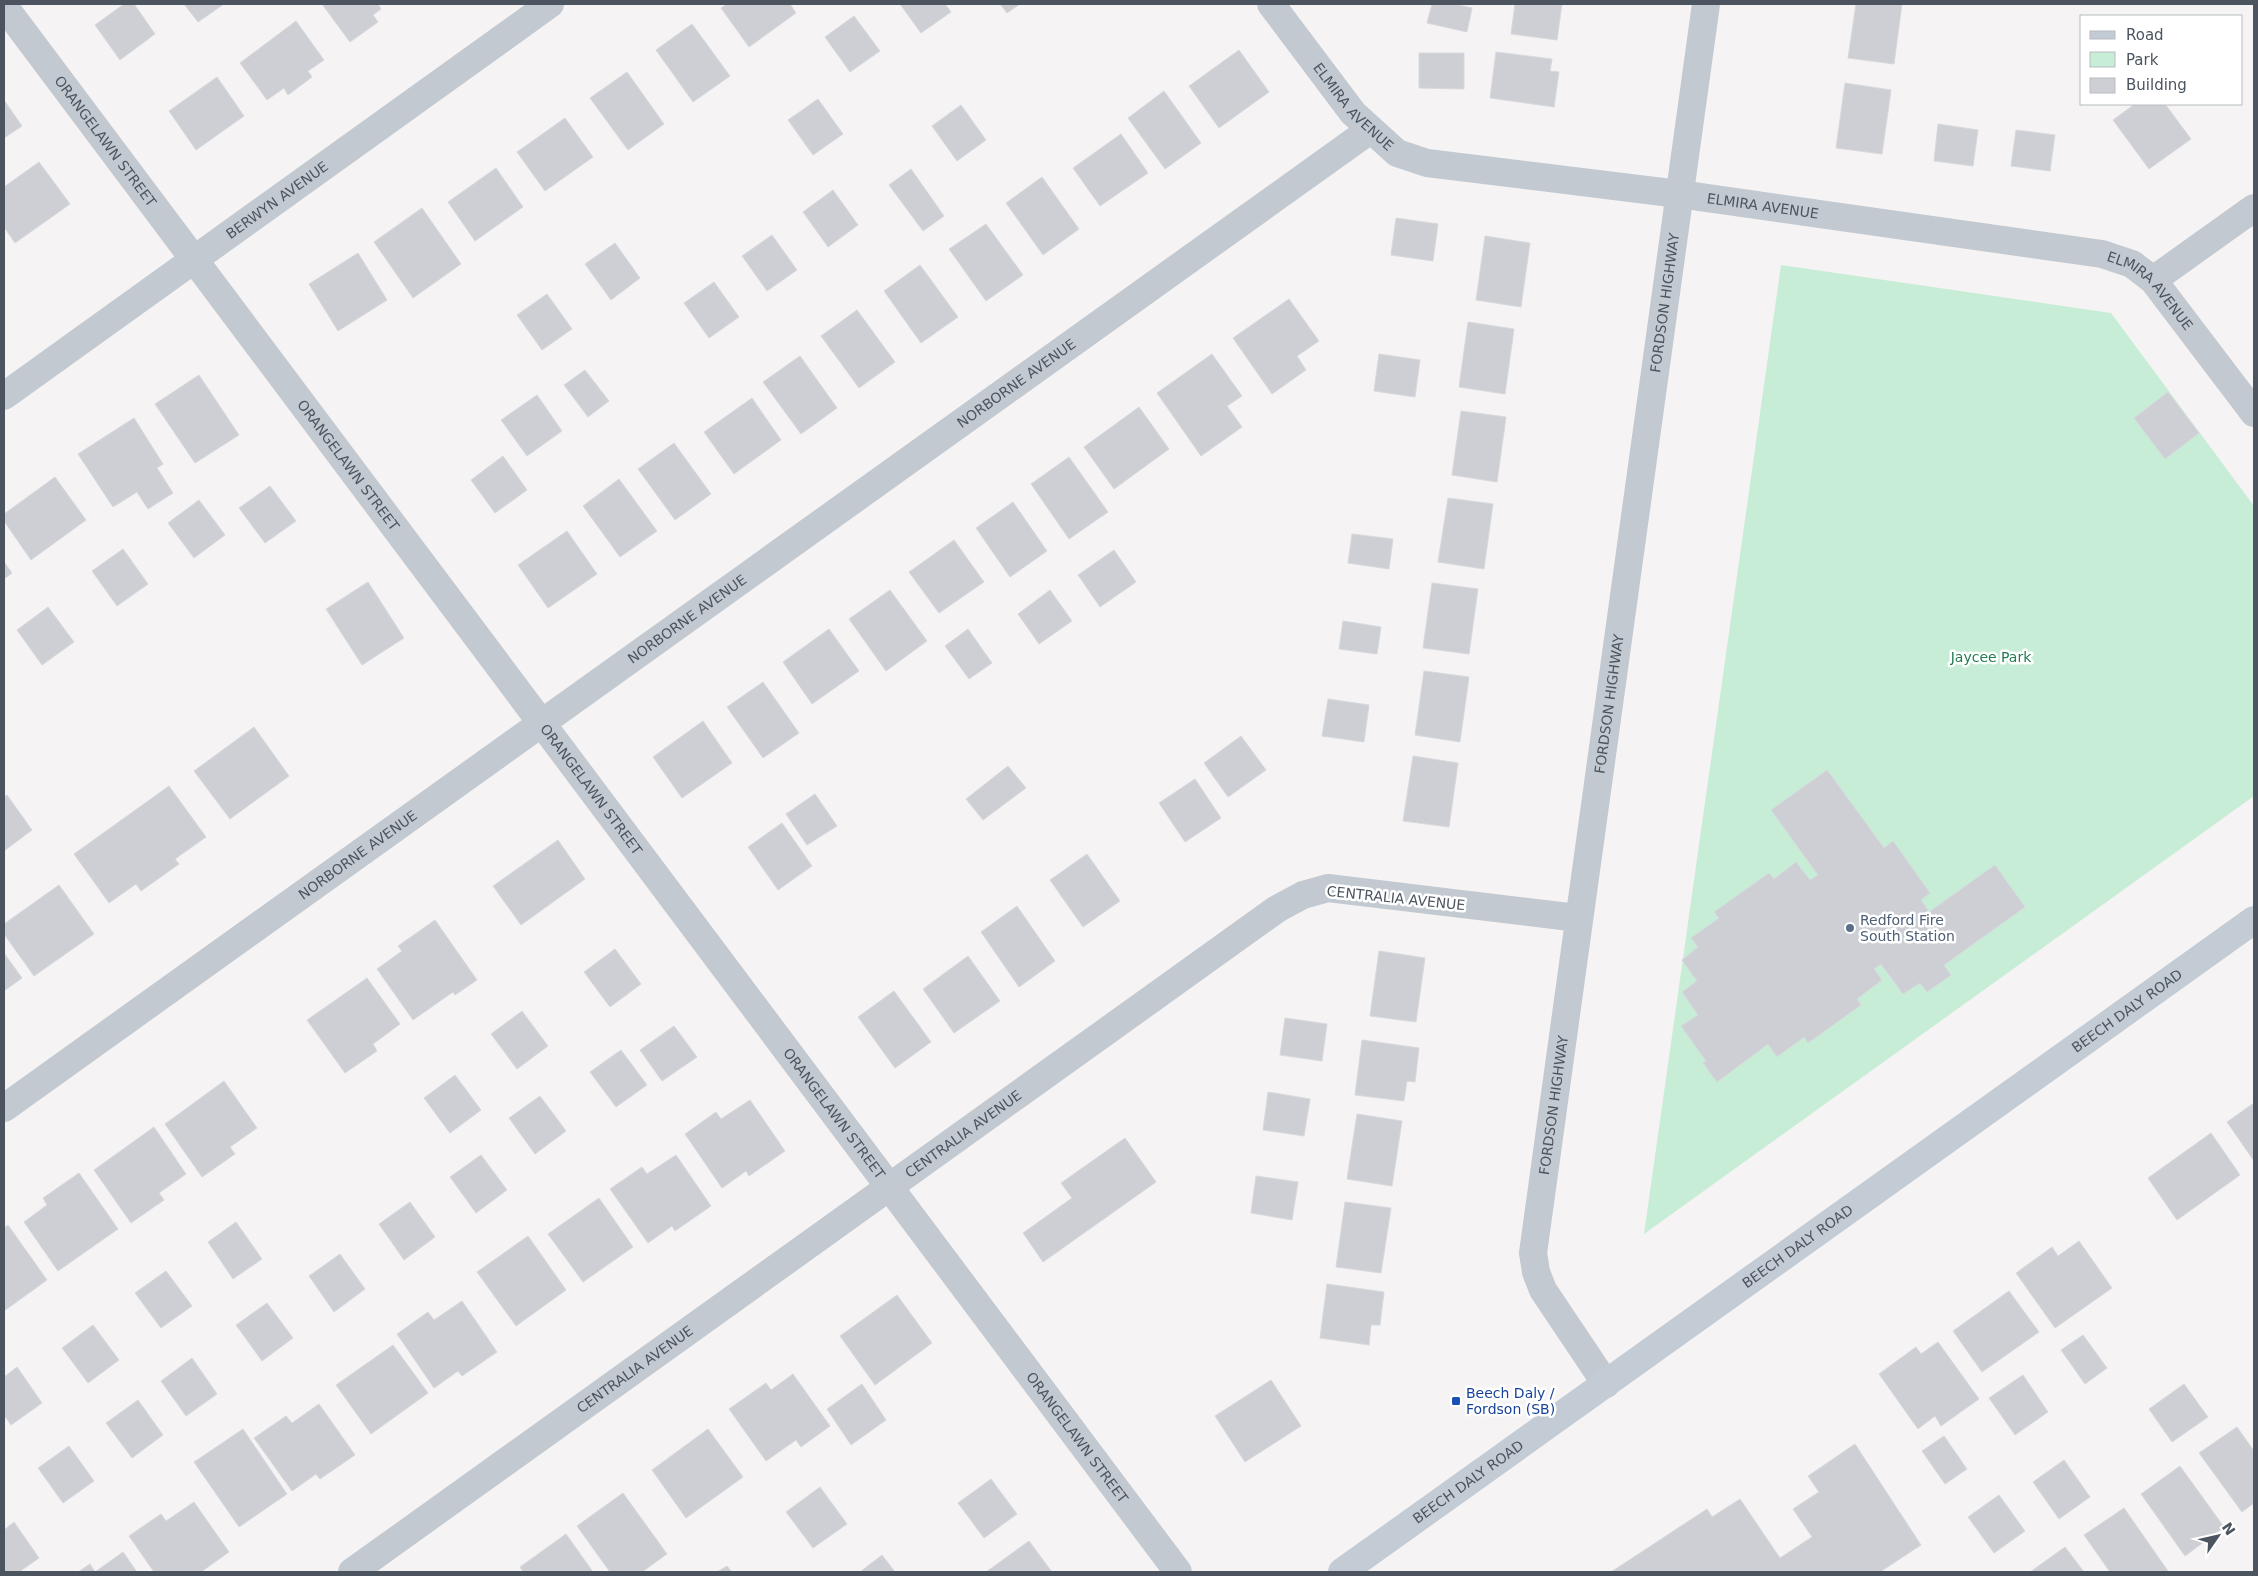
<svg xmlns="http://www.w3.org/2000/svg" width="2258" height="1576" font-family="'DejaVu Sans',sans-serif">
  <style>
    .green { fill: #c7edd6 }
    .building { fill: #cdcfd4; stroke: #d7d9dd }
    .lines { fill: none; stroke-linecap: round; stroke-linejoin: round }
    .minor { stroke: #c2c9d0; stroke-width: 28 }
    .secondary { stroke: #c3cbd4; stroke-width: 28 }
    .service-dot { fill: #5c6f8a; stroke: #fff; stroke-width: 2 }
    .transit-dot { fill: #1a4fb4; stroke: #fff; stroke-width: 2 }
    .labels { text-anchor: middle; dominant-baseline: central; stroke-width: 5; stroke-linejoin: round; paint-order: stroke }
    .street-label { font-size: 14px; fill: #4c555f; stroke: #fff }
    .park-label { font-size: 14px; fill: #207c51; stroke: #fff }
    .service-label { font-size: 14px; fill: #4e5e75; stroke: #fff; text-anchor: start }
    .transit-label { font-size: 14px; fill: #164399; stroke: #fff; text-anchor: start }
  </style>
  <rect width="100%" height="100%" fill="#f5f3f3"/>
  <!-- green -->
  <polygon class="green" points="1781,265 2111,313 2254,506 2254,796 1644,1234"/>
  <!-- building -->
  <g class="building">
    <polygon points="124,4 134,4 155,34 120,60 95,25"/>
    <polygon points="184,4 224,4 198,22"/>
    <polygon points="322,4 378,4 381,9 373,15 378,22 350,42"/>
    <polygon points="727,4 790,4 796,13 749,47 721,8"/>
    <polygon points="900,4 945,4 951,12 921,33"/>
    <polygon points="1000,4 1020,4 1007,13"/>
    <polygon points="1432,4 1454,4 1472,8 1467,32 1427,23"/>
    <polygon points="1515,4 1562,4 1557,40 1511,34"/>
    <polygon points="1856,4 1902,4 1894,64 1848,58"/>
    <polygon points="854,16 880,51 850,72 825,37"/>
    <polygon points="296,21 324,60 308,71 312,77 288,95 284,88 267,100 240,63"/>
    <polygon points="692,24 730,76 693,102 656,50"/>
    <polygon points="1239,50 1269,92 1219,128 1189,86"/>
    <polygon points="1496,52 1552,59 1550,71 1559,72 1554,107 1490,98"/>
    <polygon points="1419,53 1464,53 1464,89 1419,88"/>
    <polygon points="627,72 664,124 628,150 590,98"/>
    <polygon points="217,77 244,116 196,150 169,111"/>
    <polygon points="1845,83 1891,90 1882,154 1836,148"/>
    <polygon points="1164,91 1201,143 1165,169 1128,118"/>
    <polygon points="818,99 843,134 813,155 788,120"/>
    <polygon points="4,100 22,126 4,138"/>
    <polygon points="2135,104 2165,104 2191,139 2149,169 2113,120"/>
    <polygon points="961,105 986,140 957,161 932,126"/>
    <polygon points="565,118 593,157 545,191 517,152"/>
    <polygon points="1938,124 1978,130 1973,166 1934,161"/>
    <polygon points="2016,130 2055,135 2050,171 2011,166"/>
    <polygon points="1121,134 1148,173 1100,206 1073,168"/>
    <polygon points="39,162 70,204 15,243 4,227 4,187"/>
    <polygon points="496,168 523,207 475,241 448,202"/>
    <polygon points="911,169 944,216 923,231 889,185"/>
    <polygon points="1042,177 1079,229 1043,255 1006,203"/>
    <polygon points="833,190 858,225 828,247 803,212"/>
    <polygon points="422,208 461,264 413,298 374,242"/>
    <polygon points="1396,218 1438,224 1433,261 1391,255"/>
    <polygon points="986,224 1023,275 986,301 949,249"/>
    <polygon points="772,235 797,270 767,291 742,256"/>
    <polygon points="1485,236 1530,243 1521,307 1476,300"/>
    <polygon points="615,243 640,278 611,300 585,264"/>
    <polygon points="358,253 387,300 338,331 309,284"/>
    <polygon points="920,265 958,317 921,343 884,291"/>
    <polygon points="714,282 739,317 709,338 684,303"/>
    <polygon points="547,294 572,329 542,350 517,315"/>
    <polygon points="1289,299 1319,341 1297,356 1306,370 1272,394 1233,338"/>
    <polygon points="857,310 895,362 859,388 821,336"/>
    <polygon points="1468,322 1514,329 1505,394 1459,387"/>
    <polygon points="1212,354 1242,396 1227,406 1242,427 1201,456 1157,393"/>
    <polygon points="1379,354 1420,360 1415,397 1374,391"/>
    <polygon points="800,356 837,408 801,434 763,382"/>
    <polygon points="585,370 609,401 588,417 564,385"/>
    <polygon points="199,375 239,435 195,463 155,404"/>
    <polygon points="2168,392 2199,433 2165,459 2134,418"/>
    <polygon points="537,395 562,431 527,456 501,420"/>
    <polygon points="752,398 781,440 734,474 704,432"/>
    <polygon points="1139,407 1169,449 1114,489 1084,447"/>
    <polygon points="1461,411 1506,417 1497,482 1452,475"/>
    <polygon points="134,418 163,464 157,468 173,493 148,509 137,492 113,507 78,454"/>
    <polygon points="674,443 711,494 675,520 638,469"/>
    <polygon points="503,456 527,490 495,513 471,480"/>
    <polygon points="1069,457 1108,512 1069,539 1031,484"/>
    <polygon points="55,477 86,520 31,560 4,521 4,514"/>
    <polygon points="619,479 657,531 620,557 583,506"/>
    <polygon points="270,486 296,521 265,543 239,508"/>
    <polygon points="1448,498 1493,504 1484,569 1438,562"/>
    <polygon points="199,500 225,535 194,558 168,523"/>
    <polygon points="1013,502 1047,551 1010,577 976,528"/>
    <polygon points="567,531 597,574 548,608 518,565"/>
    <polygon points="1352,534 1393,539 1389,569 1348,563"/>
    <polygon points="954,540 984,582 939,613 909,572"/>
    <polygon points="123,549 148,584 117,606 92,571"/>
    <polygon points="1114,550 1136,582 1100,607 1078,575"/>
    <polygon points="4,562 12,573 4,579"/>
    <polygon points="368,582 404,638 362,665 326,609"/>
    <polygon points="1432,583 1478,589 1469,654 1423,648"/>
    <polygon points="890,590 927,641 886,671 849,619"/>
    <polygon points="1050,590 1072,621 1039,644 1018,614"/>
    <polygon points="48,607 74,642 42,665 17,630"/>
    <polygon points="1343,621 1381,627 1377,654 1339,649"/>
    <polygon points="829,629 859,671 812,704 783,662"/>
    <polygon points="968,629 992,663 969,679 945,646"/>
    <polygon points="1424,671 1469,677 1460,742 1415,735"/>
    <polygon points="763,682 799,733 763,758 727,707"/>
    <polygon points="1328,699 1369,705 1364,742 1322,736"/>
    <polygon points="703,721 732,763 682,798 653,757"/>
    <polygon points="254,727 289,776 230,819 194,771"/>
    <polygon points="1241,736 1266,770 1228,797 1204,763"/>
    <polygon points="1413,756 1458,763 1449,827 1403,821"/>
    <polygon points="1008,766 1026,788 983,820 966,799"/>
    <polygon points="1827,770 1884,848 1893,841 1930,893 1921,900 1929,912 1995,865 2025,907 1944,965 1951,975 1927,992 1920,983 1903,994 1881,964 1874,969 1882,980 1857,999 1861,1005 1808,1043 1804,1037 1777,1057 1768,1044 1717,1082 1703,1063 1706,1061 1681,1026 1698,1015 1682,992 1697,981 1682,960 1698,947 1691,938 1719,918 1714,912 1769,873 1774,879 1796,862 1810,880 1818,875 1771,810"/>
    <polygon points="1195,779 1221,818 1185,842 1159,803"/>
    <polygon points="169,786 206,837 175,859 179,864 141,891 136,884 109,903 74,854"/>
    <polygon points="815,794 837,826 807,845 786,814"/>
    <polygon points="7,795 32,830 4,851 4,797"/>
    <polygon points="782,823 812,866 778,890 748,847"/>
    <polygon points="558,840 585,879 521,925 493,886"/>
    <polygon points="1087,854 1120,901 1083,927 1050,880"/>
    <polygon points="59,885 94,934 34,976 4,934 4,924"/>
    <polygon points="1017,906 1055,961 1019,987 981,932"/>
    <polygon points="435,920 477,980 455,995 453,992 413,1020 377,969 402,951 398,946"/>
    <polygon points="615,949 641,984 610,1007 584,972"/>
    <polygon points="1379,951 1425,958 1416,1022 1370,1016"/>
    <polygon points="4,953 22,978 4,991"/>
    <polygon points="968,956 1000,1001 954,1033 923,989"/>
    <polygon points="367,978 400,1024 373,1044 377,1051 345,1073 307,1020"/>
    <polygon points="894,991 931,1042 895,1068 858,1017"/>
    <polygon points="522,1011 548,1046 517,1069 491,1034"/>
    <polygon points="1285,1018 1327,1024 1322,1061 1280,1055"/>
    <polygon points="674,1026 697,1057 662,1081 640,1050"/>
    <polygon points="1362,1040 1419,1048 1415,1082 1407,1081 1404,1101 1355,1095"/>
    <polygon points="621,1050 647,1085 616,1107 590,1072"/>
    <polygon points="455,1075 481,1110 450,1133 424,1098"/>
    <polygon points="224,1081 257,1128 230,1147 235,1154 202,1177 165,1124"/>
    <polygon points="1268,1092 1310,1099 1304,1136 1263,1130"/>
    <polygon points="540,1096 566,1131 535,1154 509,1118"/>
    <polygon points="750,1100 785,1151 749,1176 746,1171 722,1188 685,1134 716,1112 721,1119"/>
    <polygon points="2254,1103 2254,1161 2227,1122"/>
    <polygon points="1357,1114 1402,1121 1392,1186 1347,1179"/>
    <polygon points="154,1127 186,1174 159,1193 164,1200 131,1223 94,1170"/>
    <polygon points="2211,1133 2240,1175 2177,1220 2148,1178"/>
    <polygon points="1125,1138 1156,1182 1043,1262 1023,1233 1072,1198 1061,1183"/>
    <polygon points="481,1155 507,1190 476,1213 450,1177"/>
    <polygon points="676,1155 711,1206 675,1231 672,1226 648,1243 610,1189 642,1167 647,1174"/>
    <polygon points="79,1173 118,1229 58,1271 24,1222 47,1205 43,1198"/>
    <polygon points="1256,1176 1298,1182 1292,1220 1251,1213"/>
    <polygon points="599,1198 633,1247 583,1282 548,1234"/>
    <polygon points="410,1202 435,1237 404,1260 379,1224"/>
    <polygon points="1345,1202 1391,1208 1381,1273 1336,1267"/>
    <polygon points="236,1222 262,1259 233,1279 208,1242"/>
    <polygon points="8,1225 47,1280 4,1311 4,1228"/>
    <polygon points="528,1236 566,1290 516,1326 477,1272"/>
    <polygon points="2079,1241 2112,1288 2055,1328 2016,1273 2052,1247 2058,1256"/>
    <polygon points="340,1254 365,1289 334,1312 309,1276"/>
    <polygon points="166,1271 192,1306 161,1328 135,1293"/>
    <polygon points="1327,1284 1384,1292 1380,1325 1371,1325 1369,1345 1320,1338"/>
    <polygon points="2009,1291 2039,1332 1982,1372 1953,1331"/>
    <polygon points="897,1295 932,1343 875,1385 840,1336"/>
    <polygon points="462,1301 497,1352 462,1376 458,1371 434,1388 397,1334 428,1312 434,1320"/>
    <polygon points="267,1303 293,1338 262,1361 236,1325"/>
    <polygon points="93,1325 119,1360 88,1383 62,1348"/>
    <polygon points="2083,1335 2107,1368 2085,1384 2061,1350"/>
    <polygon points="1938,1342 1979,1399 1941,1426 1935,1416 1918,1429 1879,1374 1916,1347 1921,1354"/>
    <polygon points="393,1345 428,1393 371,1434 336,1385"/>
    <polygon points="192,1358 217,1394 186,1416 161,1381"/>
    <polygon points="17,1367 42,1403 11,1425 4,1415 4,1377"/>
    <polygon points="793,1374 830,1426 801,1447 796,1440 766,1461 729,1409 766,1383 771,1390"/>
    <polygon points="2023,1375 2048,1412 2015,1435 1989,1398"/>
    <polygon points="1271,1380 1301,1426 1245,1462 1215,1416"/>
    <polygon points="862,1384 886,1420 851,1445 827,1409"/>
    <polygon points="2184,1384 2208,1417 2172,1442 2149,1409"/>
    <polygon points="138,1400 163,1435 132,1458 106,1423"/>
    <polygon points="319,1404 355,1455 320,1479 316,1474 292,1491 254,1438 286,1416 292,1423"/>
    <polygon points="2237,1427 2254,1451 2254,1503 2242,1512 2199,1453"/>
    <polygon points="243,1429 287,1494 239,1527 194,1462"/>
    <polygon points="708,1429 743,1477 686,1518 652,1470"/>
    <polygon points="1944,1436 1967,1469 1945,1484 1922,1451"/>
    <polygon points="1855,1444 1921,1545 1880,1572 1611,1572 1707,1509 1712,1517 1740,1499 1780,1558 1812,1537 1793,1509 1819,1492 1808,1476"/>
    <polygon points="69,1446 94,1481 63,1503 38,1468"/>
    <polygon points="2064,1460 2090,1497 2059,1519 2033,1482"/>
    <polygon points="2180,1466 2224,1527 2185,1556 2141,1494"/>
    <polygon points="991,1479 1017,1514 984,1538 958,1503"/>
    <polygon points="820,1487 847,1524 813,1548 786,1512"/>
    <polygon points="623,1493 667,1554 642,1572 610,1572 577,1526"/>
    <polygon points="1999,1495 2025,1531 1994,1553 1968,1517"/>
    <polygon points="194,1502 229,1552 201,1572 154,1572 129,1536 161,1514 166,1521"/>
    <polygon points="2124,1508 2168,1571 2166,1572 2110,1572 2084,1535"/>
    <polygon points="14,1522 39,1558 19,1572 4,1572 4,1530"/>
    <polygon points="566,1534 593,1572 523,1572 520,1567"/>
    <polygon points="1029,1541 1052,1572 986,1572"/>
    <polygon points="2065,1547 2084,1572 2030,1572"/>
    <polygon points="123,1552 137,1572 78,1572 90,1564 95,1572"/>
    <polygon points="882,1555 895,1572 860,1572"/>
    <polygon points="727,1566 732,1572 717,1572"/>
  </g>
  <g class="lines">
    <!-- minor -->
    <g class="minor">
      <path id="s1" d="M 1271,4 L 1353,113 L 1397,153 L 1427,163 L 1679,194 L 2102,254 L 2132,264 L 2153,280 L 2254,413"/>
      <path id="s2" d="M 4,6 L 1178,1572"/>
      <polyline points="2153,280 2254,208"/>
      <path id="s3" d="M 4,396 L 550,4"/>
      <path id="s4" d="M 4,1108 L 1370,130"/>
      <path id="s5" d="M 1606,1384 L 1543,1290 L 1536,1272 L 1533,1253 L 1706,4"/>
      <path id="s6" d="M 352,1572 L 1277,909 L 1303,895 L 1328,888 L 1578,918"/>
    </g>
    <!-- secondary -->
    <path class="secondary" id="s7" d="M 1342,1572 L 2254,920"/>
  </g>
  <!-- markers -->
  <circle class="service-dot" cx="1850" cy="928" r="5"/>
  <rect class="transit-dot" x="1451" y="1396" width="10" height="10" rx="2.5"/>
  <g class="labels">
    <!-- street labels -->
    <g class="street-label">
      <text stroke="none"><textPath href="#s1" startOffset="132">ELMIRA AVENUE</textPath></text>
      <text stroke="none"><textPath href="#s2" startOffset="169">ORANGELAWN STREET</textPath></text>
      <text stroke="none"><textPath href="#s3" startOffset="336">BERWYN AVENUE</textPath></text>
      <text stroke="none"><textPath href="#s1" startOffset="566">ELMIRA AVENUE</textPath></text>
      <text stroke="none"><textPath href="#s1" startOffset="971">ELMIRA AVENUE</textPath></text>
      <text stroke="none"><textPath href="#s5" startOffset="1111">FORDSON HIGHWAY</textPath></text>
      <text stroke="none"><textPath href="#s4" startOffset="1245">NORBORNE AVENUE</textPath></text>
      <text stroke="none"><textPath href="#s2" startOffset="574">ORANGELAWN STREET</textPath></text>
      <text stroke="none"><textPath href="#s4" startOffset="840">NORBORNE AVENUE</textPath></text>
      <text stroke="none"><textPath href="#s5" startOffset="706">FORDSON HIGHWAY</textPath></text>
      <text stroke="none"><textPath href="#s2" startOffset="979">ORANGELAWN STREET</textPath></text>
      <text stroke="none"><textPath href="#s4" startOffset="435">NORBORNE AVENUE</textPath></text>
      <text transform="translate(1396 898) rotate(6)">CENTRALIA AVENUE</text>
      <text stroke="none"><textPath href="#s7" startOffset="965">BEECH DALY ROAD</textPath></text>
      <text stroke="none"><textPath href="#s5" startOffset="301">FORDSON HIGHWAY</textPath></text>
      <text stroke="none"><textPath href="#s2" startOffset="1384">ORANGELAWN STREET</textPath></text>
      <text stroke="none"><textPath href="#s6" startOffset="752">CENTRALIA AVENUE</textPath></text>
      <text stroke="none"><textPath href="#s7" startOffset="560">BEECH DALY ROAD</textPath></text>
      <text stroke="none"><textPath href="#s6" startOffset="348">CENTRALIA AVENUE</textPath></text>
      <text stroke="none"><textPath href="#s2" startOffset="1789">ORANGELAWN STREET</textPath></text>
      <text stroke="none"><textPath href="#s7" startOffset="155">BEECH DALY ROAD</textPath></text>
    </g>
    <!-- park labels -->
    <g class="park-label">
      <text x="1991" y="657">Jaycee Park</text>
    </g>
    <!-- service labels -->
    <g class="service-label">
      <text x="1860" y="920">Redford Fire<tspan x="1860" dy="16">South Station</tspan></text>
    </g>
    <!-- transit labels -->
    <g class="transit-label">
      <text x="1466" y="1393">Beech Daly /<tspan x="1466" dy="16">Fordson (SB)</tspan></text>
    </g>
  </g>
  <!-- border -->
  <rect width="2258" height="1576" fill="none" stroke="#4c555f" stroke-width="10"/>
  <!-- legend -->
  <rect x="2080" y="15" width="162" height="90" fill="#ffffff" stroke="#b7bbbf"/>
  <rect x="2090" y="31" width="25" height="8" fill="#c3cbd4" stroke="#b7bbbf"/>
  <text x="2126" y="40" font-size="15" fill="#4c555f">Road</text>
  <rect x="2090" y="52" width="25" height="15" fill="#c7edd6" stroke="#b7bbbf"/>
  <text x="2126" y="65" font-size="15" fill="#4c555f">Park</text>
  <rect x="2090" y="78" width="25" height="15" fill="#cdcfd4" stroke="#b7bbbf"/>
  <text x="2126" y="90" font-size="15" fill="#4c555f">Building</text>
  <!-- north arrow -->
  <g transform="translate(2218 1536) rotate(56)" stroke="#ffffff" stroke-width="4" paint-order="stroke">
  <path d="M0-4L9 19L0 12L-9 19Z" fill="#4c555f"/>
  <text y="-8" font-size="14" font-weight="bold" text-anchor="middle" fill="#4c555f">N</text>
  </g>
</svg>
